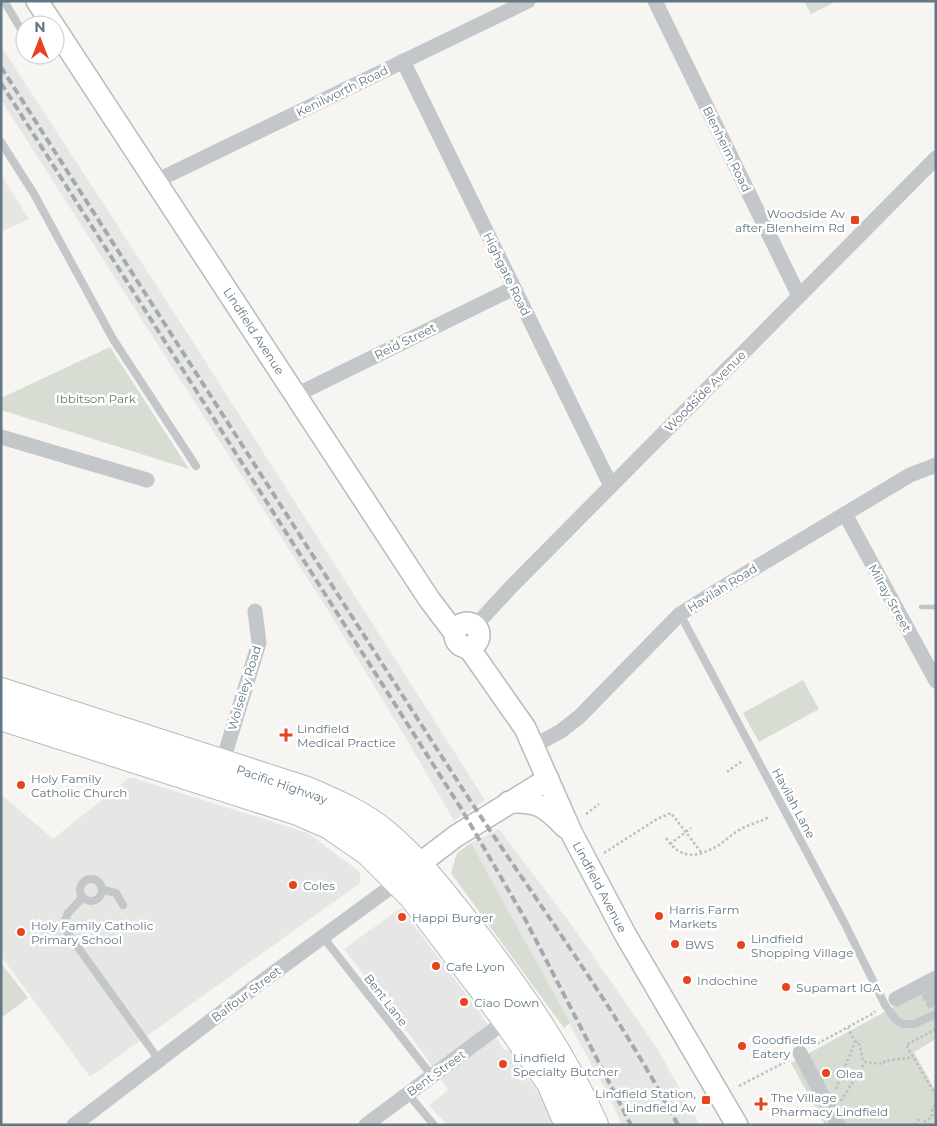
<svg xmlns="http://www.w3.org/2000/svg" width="937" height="1126" font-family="Montserrat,sans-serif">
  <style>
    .built { fill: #e6e7e5 }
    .green { fill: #d7ddd2 }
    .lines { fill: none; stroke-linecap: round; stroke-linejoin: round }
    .stream { stroke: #bdc8cc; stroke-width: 4.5 }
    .secondary-casing { stroke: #b5bbbf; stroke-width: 24 }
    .highway-casing { stroke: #b5b9bc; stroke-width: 30 }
    .path { stroke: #bcbfc1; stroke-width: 2.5; stroke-dasharray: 2.5 2.5; stroke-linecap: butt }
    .lane { stroke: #c3c7ca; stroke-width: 8 }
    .street { stroke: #c3c7ca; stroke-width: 15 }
    .secondary { stroke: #fff; stroke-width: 21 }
    .highway { stroke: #fff; stroke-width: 28 }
    .rail { stroke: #a3aaaf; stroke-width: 4; stroke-dasharray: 8 4; stroke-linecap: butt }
    .poi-dot { fill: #e8431f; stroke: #fff; stroke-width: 2 }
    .labels { text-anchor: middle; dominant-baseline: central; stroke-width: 5; stroke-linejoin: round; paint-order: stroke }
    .street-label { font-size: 12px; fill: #637784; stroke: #fff }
    .poi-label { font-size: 12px; fill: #637784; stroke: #fff; text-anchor: start }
    .park-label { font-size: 12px; fill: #697b62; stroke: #fff }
  </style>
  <rect width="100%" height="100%" fill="#f6f5f1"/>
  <!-- built -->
  <g class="built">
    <polygon points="1,46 184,328 485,800 454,821 407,740 329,612 1,100"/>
    <polygon points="1,175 29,219 1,232"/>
    <polygon points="130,777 308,833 360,872 360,883 90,1077 1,956 1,794 53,839"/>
    <polygon points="499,829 571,924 657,1048 700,1125 622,1125 608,1095 471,843"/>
    <polygon points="401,908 481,1014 504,1050 509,1050 545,1103 552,1125 447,1125 429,1105 448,1090 424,1054 344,949"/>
  </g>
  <!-- green -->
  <g class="green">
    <polygon points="804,1 832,1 833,3 811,14"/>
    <polygon points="110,347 189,469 1,410 1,398"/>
    <polygon points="803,680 819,709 759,742 743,713"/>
    <polygon points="471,843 570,1023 564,1028 451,873 457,853"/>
    <polygon points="1,963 28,998 1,1018"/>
    <polygon points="936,984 936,1039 914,1052 936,1092 936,1125 825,1125 791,1063"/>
  </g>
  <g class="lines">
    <!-- stream -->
    <polyline class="stream" points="921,607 936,607"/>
    <!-- secondary casing -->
    <g class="secondary-casing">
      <g id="secondary">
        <polyline points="37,1 53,25"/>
        <polyline points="55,28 429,599 454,632"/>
        <circle cx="467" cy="635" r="12"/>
        <polyline points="469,648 525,728 572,834 625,934 737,1125"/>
        <path d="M 509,802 C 538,801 545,806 565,827"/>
        <polyline points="406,874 456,836 548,779"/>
      </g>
    </g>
    <!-- highway casing -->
    <g class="highway-casing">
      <g id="highway">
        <path d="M 1,692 L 307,791 C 334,803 361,814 384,833 C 420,863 448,901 477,938 C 522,997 564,1057 594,1125"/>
        <polyline points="1,716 298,811 330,825 369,852 413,896 507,1020 551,1083 569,1125"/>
      </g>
    </g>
    <!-- path -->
    <g class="path">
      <polyline points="727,772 742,761"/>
      <polyline points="586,814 599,804"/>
      <path d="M 666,838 C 681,860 697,858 719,845 C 726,840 733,833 741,829 C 750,824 760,822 769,817"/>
      <polyline points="670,844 691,828"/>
      <polyline points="604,853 657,819 671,813 701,852"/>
      <polyline points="936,1029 906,1045 936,1095"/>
      <polyline points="855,1042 859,1042 863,1061 865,1062"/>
      <polyline points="813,1046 874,1013 875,1011"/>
      <polyline points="844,1069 854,1080"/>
      <polyline points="739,1086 789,1060"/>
      <polyline points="836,1089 855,1042 848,1028"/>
      <polyline points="841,1101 865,1062 883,1064 885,1061 913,1057"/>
      <polyline points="924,1122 932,1117 932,1108 936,1105"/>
      <polyline points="915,1125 919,1119"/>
    </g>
    <!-- lane -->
    <g class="lane">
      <polyline points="4,1 25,36"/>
      <polyline points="36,55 40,60"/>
      <polyline points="1,142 34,194 113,339 196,466"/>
      <polyline points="680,614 844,922 885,1005 896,1020 903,1024 914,1024 936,1014"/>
      <circle cx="91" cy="890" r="11"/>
      <polyline points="103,890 116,893 123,905"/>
      <polyline points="83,897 68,913 65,920 67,932 159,1060"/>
      <polyline points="323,937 432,1076"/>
      <polyline points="926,997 936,991"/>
      <polyline points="930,1004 936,1000"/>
      <polyline points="408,1094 434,1125"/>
    </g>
    <!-- street -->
    <g class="street">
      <polyline points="655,1 799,296"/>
      <polyline points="403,61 611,486"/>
      <polyline points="156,181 528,1"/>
      <polyline points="296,395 514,288"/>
      <polyline points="1,437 147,480"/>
      <polyline points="845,514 936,681"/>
      <polyline points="475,626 510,588 936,158"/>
      <polyline points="534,746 561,731 579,717 680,614 728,584 910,475 936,465"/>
      <polyline points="222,764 259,643 255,611"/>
      <polyline points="896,999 936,978"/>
      <polyline points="800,1053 838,1125"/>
      <polyline points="74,1125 264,980 399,881"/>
      <polyline points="366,1125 507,1020"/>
    </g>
    <!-- secondary -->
    <use href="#secondary" class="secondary"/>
    <!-- highway -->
    <use href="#highway" class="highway"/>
    <!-- rail -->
    <g class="rail">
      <path d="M 1,67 C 151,303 302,539 453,774 C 528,891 613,1002 678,1125"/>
      <polyline points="1,83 462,810 524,917 631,1125"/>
    </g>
  </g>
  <!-- markers -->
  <g class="poi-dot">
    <rect x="850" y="215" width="10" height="10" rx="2.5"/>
    <path d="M283.5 727.5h5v5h5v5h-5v5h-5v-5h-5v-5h5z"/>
    <circle cx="21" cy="785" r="5"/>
    <circle cx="293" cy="885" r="5"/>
    <circle cx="659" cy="916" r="5"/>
    <circle cx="402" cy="917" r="5"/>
    <circle cx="21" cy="932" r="5"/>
    <circle cx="675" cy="944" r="5"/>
    <circle cx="741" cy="945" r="5"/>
    <circle cx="436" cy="966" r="5"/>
    <circle cx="687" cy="980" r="5"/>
    <circle cx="786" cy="987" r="5"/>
    <circle cx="464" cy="1002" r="5"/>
    <circle cx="742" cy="1046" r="5"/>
    <circle cx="503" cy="1064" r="5"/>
    <circle cx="826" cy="1073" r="5"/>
    <rect x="701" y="1095" width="10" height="10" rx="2.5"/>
    <path d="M758.5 1096.5h5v5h5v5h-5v5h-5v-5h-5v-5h5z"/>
  </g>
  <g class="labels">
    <!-- street labels -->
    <g class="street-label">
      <text transform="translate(342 91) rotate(-26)">Kenilworth Road</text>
      <text transform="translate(727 149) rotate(64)">Blenheim Road</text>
      <text transform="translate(507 274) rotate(64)">Highgate Road</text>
      <text transform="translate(254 331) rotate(57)">Lindfield Avenue</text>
      <text transform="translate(405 341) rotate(-26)">Reid Street</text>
      <text transform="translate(705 391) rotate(-45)">Woodside Avenue</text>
      <text transform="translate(722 588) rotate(-32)">Havilah Road</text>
      <text transform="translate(890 598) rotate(61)">Milray Street</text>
      <text transform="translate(244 688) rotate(-73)">Wolseley Road</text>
      <text transform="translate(282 784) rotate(19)">Pacific Highway</text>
      <text transform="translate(794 803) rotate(62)">Havilah Lane</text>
      <text transform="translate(600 887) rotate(62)">Lindfield Avenue</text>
      <text transform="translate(246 994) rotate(-37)">Balfour Street</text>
      <text transform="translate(386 1000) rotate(52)">Bent Lane</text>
      <text transform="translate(436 1073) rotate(-36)">Bent Street</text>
    </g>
    <!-- poi labels -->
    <g class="poi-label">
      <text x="845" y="213" text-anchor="end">Woodside Av<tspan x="845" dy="14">after Blenheim Rd</tspan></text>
      <text x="297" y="728">Lindfield<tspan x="297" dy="14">Medical Practice</tspan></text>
      <text x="31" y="778">Holy Family<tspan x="31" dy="14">Catholic Church</tspan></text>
      <text x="303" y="885">Coles</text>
      <text x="669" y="909">Harris Farm<tspan x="669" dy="14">Markets</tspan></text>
      <text x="412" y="917">Happi Burger</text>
      <text x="31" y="925">Holy Family Catholic<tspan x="31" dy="14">Primary School</tspan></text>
      <text x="751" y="938">Lindfield<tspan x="751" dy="14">Shopping Village</tspan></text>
      <text x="685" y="944">BWS</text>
      <text x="446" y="966">Cafe Lyon</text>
      <text x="697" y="980">Indochine</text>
      <text x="796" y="987">Supamart IGA</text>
      <text x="474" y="1002">Ciao Down</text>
      <text x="752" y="1039">Goodfields<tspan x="752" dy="14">Eatery</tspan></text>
      <text x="513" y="1057">Lindfield<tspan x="513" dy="14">Specialty Butcher</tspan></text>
      <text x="836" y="1073">Olea</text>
      <text x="696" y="1093" text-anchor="end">Lindfield Station,<tspan x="696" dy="14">Lindfield Av</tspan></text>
      <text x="771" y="1097">The Village<tspan x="771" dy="14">Pharmacy Lindfield</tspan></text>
    </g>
    <!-- park labels -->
    <g class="park-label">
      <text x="96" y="398">Ibbitson Park</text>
    </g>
  </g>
  <!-- border -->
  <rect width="937" height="1126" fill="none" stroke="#637784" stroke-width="5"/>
  <!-- north arrow -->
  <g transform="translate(40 40)"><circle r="24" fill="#ffffff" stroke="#c1c9ce"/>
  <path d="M0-4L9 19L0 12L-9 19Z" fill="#e8431f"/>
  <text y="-8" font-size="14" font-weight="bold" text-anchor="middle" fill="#637784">N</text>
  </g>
</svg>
